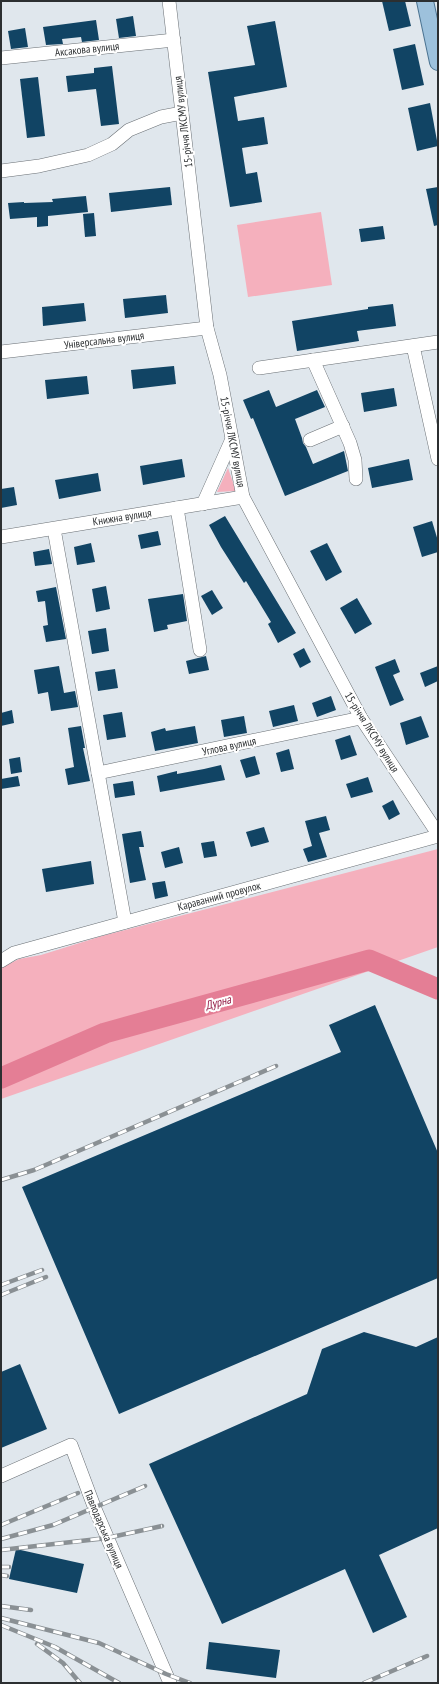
<svg xmlns="http://www.w3.org/2000/svg" width="439" height="1684" font-family="'PT Sans Narrow',sans-serif">
  <style>
    .green { fill: #f5b0bd }
    .lines { fill: none; stroke-linecap: round; stroke-linejoin: round }
    .river { stroke: #e47e95; stroke-width: 21 }
    .building { fill: #114464 }
    .minor-casing { stroke: #696f74; stroke-width: 14 }
    .major-casing { stroke: #4b7391; stroke-width: 18 }
    .minor { stroke: #fff; stroke-width: 13 }
    .major { stroke: #9dc1dc; stroke-width: 16 }
    .tram { stroke: #8a9094; stroke-width: 1 }
    .rail-casing { stroke: #8a9094; stroke-width: 4.5 }
    .rail { stroke: #fff; stroke-width: 3; stroke-dasharray: 9; stroke-linecap: butt }
    .labels { text-anchor: middle; dominant-baseline: central; stroke-width: 4; stroke-linejoin: round; paint-order: stroke }
    .street-label { font-size: 11px; fill: #2c2f31; stroke: #fff }
    .water-label { font-size: 12px; font-style: italic; fill: #921943; stroke: #fff }
  </style>
  <rect width="100%" height="100%" fill="#e0e7ed"/>
  <!-- green -->
  <g class="green">
    <polygon points="321,212 332,285 248,297 237,225"/>
    <polygon points="228,468 236,491 217,492"/>
    <polygon points="438,849 438,947 1,1099 1,968 19,959 41,955 102,936"/>
  </g>
  <g class="lines">
    <!-- river -->
    <polyline class="river" points="1,1078 105,1033 369,960 438,989"/>
  </g>
  <!-- building -->
  <g class="building">
    <polygon points="382,1 405,1 411,26 389,31"/>
    <polygon points="133,16 136,36 119,38 116,19"/>
    <polygon points="96,20 99,40 82,42 81,37 62,39 63,44 46,45 43,27"/>
    <polygon points="275,21 287,87 234,97 238,121 264,117 268,144 242,148 246,174 257,172 262,202 230,207 208,72 255,65 247,26"/>
    <polygon points="25,28 28,47 11,49 8,31"/>
    <polygon points="415,44 424,85 402,90 393,49"/>
    <polygon points="112,66 119,124 101,126 96,89 68,92 66,76 94,73 94,68"/>
    <polygon points="38,77 45,136 27,138 20,79"/>
    <polygon points="430,103 438,146 417,151 408,108"/>
    <polygon points="170,187 172,205 111,212 109,193"/>
    <polygon points="438,187 438,225 434,226 426,189"/>
    <polygon points="86,196 88,212 48,216 48,226 37,227 37,217 10,219 8,203 24,202 24,203 53,202 52,199"/>
    <polygon points="94,213 96,236 85,237 83,214"/>
    <polygon points="383,226 385,239 361,242 359,229"/>
    <polygon points="166,295 168,313 125,318 123,299"/>
    <polygon points="84,303 86,321 43,326 42,307"/>
    <polygon points="393,304 396,326 357,331 359,341 297,351 292,321 368,309 368,307"/>
    <polygon points="174,366 176,384 133,389 131,370"/>
    <polygon points="87,376 89,394 47,399 45,380"/>
    <polygon points="394,388 397,406 364,412 361,393"/>
    <polygon points="269,390 276,407 317,390 325,407 295,419 302,438 303,443 306,447 313,464 344,451 348,471 285,496 253,418 251,419 243,400"/>
    <polygon points="182,459 185,477 143,485 140,466"/>
    <polygon points="409,459 413,480 372,488 368,468"/>
    <polygon points="98,473 101,491 59,499 55,480"/>
    <polygon points="14,487 17,505 1,508 1,489"/>
    <polygon points="225,516 296,633 278,643 268,624 271,622 246,581 244,583 221,547 209,525"/>
    <polygon points="432,521 438,541 438,552 422,557 413,527"/>
    <polygon points="158,531 161,545 141,549 138,535"/>
    <polygon points="91,543 95,562 77,565 74,547"/>
    <polygon points="327,543 342,572 326,581 310,551"/>
    <polygon points="49,549 52,564 35,566 33,552"/>
    <polygon points="106,586 110,609 96,612 92,589"/>
    <polygon points="56,587 66,639 46,642 43,626 48,625 45,601 38,602 36,591"/>
    <polygon points="212,590 223,608 212,615 201,596"/>
    <polygon points="183,594 187,621 167,625 168,629 154,632 148,599"/>
    <polygon points="357,598 372,624 355,634 340,608"/>
    <polygon points="106,628 109,651 92,654 88,631"/>
    <polygon points="304,648 311,662 300,668 293,654"/>
    <polygon points="206,656 209,670 189,674 186,661"/>
    <polygon points="395,659 400,672 393,675 404,700 390,706 375,667"/>
    <polygon points="59,666 64,693 75,691 78,707 51,711 48,692 38,694 34,670"/>
    <polygon points="438,666 438,681 425,687 420,673"/>
    <polygon points="115,669 118,688 98,691 95,672"/>
    <polygon points="331,696 336,710 317,717 312,703"/>
    <polygon points="294,705 298,721 273,727 269,711"/>
    <polygon points="12,710 14,723 1,726 1,713"/>
    <polygon points="122,712 126,737 107,740 103,715"/>
    <polygon points="244,716 247,733 224,737 221,720"/>
    <polygon points="421,716 429,737 406,745 400,723"/>
    <polygon points="81,726 85,748 83,748 90,781 68,785 65,769 74,767 68,728"/>
    <polygon points="195,726 198,743 155,751 151,732 165,728 166,731"/>
    <polygon points="350,735 357,755 341,760 335,740"/>
    <polygon points="289,749 294,769 281,772 276,753"/>
    <polygon points="255,756 260,774 246,778 240,760"/>
    <polygon points="20,757 22,772 11,774 9,759"/>
    <polygon points="221,765 225,780 160,792 157,776 177,771 177,774 204,769"/>
    <polygon points="18,776 20,786 1,789 1,779"/>
    <polygon points="368,777 373,792 351,798 346,784"/>
    <polygon points="133,781 135,795 115,798 113,784"/>
    <polygon points="393,800 400,814 389,820 382,806"/>
    <polygon points="326,816 330,830 319,833 327,857 308,862 303,849 312,846 305,821"/>
    <polygon points="264,827 269,842 251,847 246,832"/>
    <polygon points="141,831 144,847 139,847 146,880 130,883 122,834"/>
    <polygon points="214,841 217,856 204,858 201,843"/>
    <polygon points="179,847 183,863 165,868 161,852"/>
    <polygon points="91,861 94,884 46,892 42,869"/>
    <polygon points="165,881 168,896 155,899 152,883"/>
    <polygon points="375,1005 438,1153 438,1278 119,1414 22,1187 341,1052 329,1025"/>
    <polygon points="364,1332 416,1347 438,1337 438,1528 379,1555 407,1617 373,1633 345,1569 222,1624 149,1464 307,1394 322,1349"/>
    <polygon points="20,1364 47,1429 1,1448 1,1372"/>
    <polygon points="16,1549 84,1564 77,1593 9,1579"/>
    <polygon points="209,1642 280,1650 276,1678 206,1669"/>
  </g>
  <g class="lines">
    <!-- minor casing -->
    <g class="minor-casing">
      <g id="minor">
        <polyline points="169,1 207,328 220,375 243,497 361,718 438,834"/>
        <polyline points="1,58 174,40"/>
        <polyline points="1,171 39,166 88,155 112,144 129,130 161,117 182,113"/>
        <polyline points="413,346 438,459"/>
        <polyline points="1,352 207,328"/>
        <polyline points="313,360 350,443 355,460 356,479"/>
        <polyline points="259,368 438,342"/>
        <polyline points="310,440 343,426"/>
        <polyline points="203,504 232,439"/>
        <polyline points="177,508 200,650"/>
        <polyline points="54,529 125,922"/>
        <polyline points="1,537 243,497"/>
        <polyline points="98,773 361,718"/>
        <polyline points="1,961 14,953 438,836"/>
        <polyline points="1,1476 71,1445 95,1509 170,1683"/>
      </g>
    </g>
    <!-- major casing -->
    <g class="major-casing">
      <polyline id="major" points="425,1 438,62"/>
    </g>
    <!-- minor -->
    <use href="#minor" class="minor"/>
    <!-- major -->
    <use href="#major" class="major"/>
    <!-- tram -->
    <polyline class="tram" points="438,1 438,3"/>
    <!-- rail casing -->
    <g class="rail-casing">
      <g id="rail">
        <polyline points="1,1180 34,1170 276,1066"/>
        <polyline points="1,1285 42,1270"/>
        <polyline points="1,1295 46,1277"/>
        <polyline points="1,1525 78,1493"/>
        <polyline points="1,1539 53,1525 145,1486"/>
        <polyline points="1,1550 107,1538 162,1526"/>
        <polyline points="1,1567 9,1567"/>
        <polyline points="1,1575 7,1576"/>
        <polyline points="1,1606 31,1610"/>
        <polyline points="1,1618 99,1643 166,1674 190,1683"/>
        <polyline points="1,1625 55,1647 119,1683"/>
        <polyline points="37,1644 63,1663 80,1683"/>
        <polyline points="364,1683 427,1656"/>
      </g>
    </g>
    <!-- rail -->
    <use href="#rail" class="rail"/>
  </g>
  <g class="labels">
    <!-- street labels -->
    <g class="street-label">
      <text transform="translate(87 49) rotate(-6)">Аксакова вулиця</text>
      <text transform="translate(183 122) rotate(-97)">15-річчя ЛКСМУ вулиця</text>
      <text transform="translate(104 340) rotate(-7)">Універсальна вулиця</text>
      <text transform="translate(233 442) rotate(79)">15-річчя ЛКСМУ вулиця</text>
      <text transform="translate(122 517) rotate(-9)">Книжна вулиця</text>
      <text transform="translate(372 732) rotate(58)">15-річчя ЛКСМУ вулиця</text>
      <text transform="translate(229 746) rotate(-12)">Углова вулиця</text>
      <text transform="translate(219 896) rotate(-15)">Караванний провулок</text>
      <text transform="translate(104 1529) rotate(67)">Павлодарська вулиця</text>
    </g>
    <!-- water labels -->
    <g class="water-label">
      <text transform="translate(218 1002) rotate(-15)">Дурна</text>
    </g>
  </g>
  <!-- border -->
  <rect width="439" height="1684" fill="none" stroke="#2c2f31" stroke-width="4"/>
</svg>
